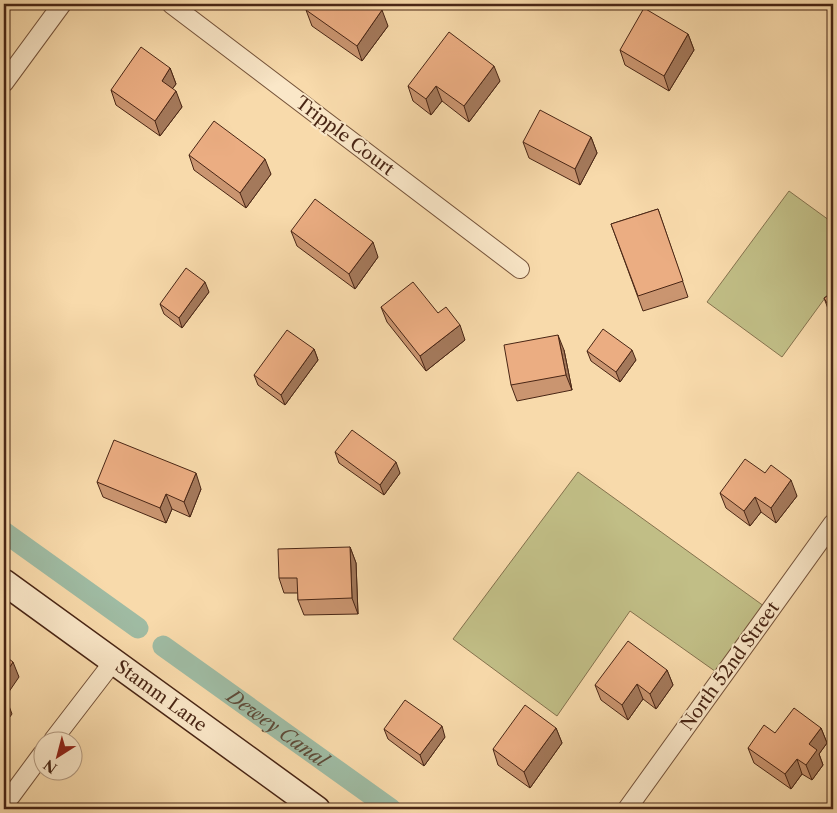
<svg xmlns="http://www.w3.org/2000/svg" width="837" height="813" font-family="'Libre Caslon Text',serif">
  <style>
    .green { fill: #c1be86; stroke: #85724e }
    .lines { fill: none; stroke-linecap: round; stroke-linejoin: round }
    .canal { stroke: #9fbba3; stroke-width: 21 }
    .street-casing { stroke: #75533a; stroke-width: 20 }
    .secondary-casing { stroke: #492615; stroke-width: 28 }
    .street { stroke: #fae7c8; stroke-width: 18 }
    .secondary { stroke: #fae7c8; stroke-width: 25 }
    .wall { fill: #ca9570; stroke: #492615 }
    .shaded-wall { fill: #a4795b; stroke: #492615 }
    .building { fill: #ebad82; stroke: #492615 }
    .labels { text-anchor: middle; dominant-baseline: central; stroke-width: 4; stroke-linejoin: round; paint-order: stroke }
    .street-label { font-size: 18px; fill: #492615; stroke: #fae7c8 }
    .water-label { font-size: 19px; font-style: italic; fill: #5e4b38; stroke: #fae7c8 }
  </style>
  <rect width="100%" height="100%" fill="#f8daab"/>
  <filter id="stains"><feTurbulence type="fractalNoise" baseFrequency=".004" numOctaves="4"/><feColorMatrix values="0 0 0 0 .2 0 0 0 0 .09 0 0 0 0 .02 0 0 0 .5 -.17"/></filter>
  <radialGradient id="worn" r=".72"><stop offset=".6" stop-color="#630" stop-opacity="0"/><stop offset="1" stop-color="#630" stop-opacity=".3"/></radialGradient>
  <!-- green -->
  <g class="green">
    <polygon points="789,191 833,223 833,287 782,357 707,302"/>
    <polygon points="578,472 768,609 719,674 630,611 557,716 453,639"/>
  </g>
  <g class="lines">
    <!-- canal -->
    <g class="canal">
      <polyline points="4,532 138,628"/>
      <path id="s1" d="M 163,646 L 391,809"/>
    </g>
    <!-- street casing -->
    <g class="street-casing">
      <g id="street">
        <polyline points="171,4 520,269"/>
        <polyline points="4,83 62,4"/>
        <polyline points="53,740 113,662"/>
        <polyline points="4,801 11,796 42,754"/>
        <polyline points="627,809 833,523"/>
      </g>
    </g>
    <!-- secondary casing -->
    <g class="secondary-casing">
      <g id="secondary">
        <path id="s2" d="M 4,582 L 317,809"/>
      </g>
    </g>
    <!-- street -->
    <use href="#street" class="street"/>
    <!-- secondary -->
    <use href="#secondary" class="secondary"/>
  </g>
  <!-- wall -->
  <g class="wall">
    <polygon points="306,10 388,26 362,61 312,26"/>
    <polygon points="688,34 694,50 669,91 625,65 620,50"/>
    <polygon points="170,68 176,84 172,89 182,107 160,136 116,105 111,90"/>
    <polygon points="500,81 469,122 442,101 431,115 413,101 408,86"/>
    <polygon points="591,137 597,153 580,185 529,158 523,142"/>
    <polygon points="189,155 271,174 246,208 194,170"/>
    <polygon points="658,209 688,297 643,311 611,224"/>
    <polygon points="291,231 378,257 355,289 297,246"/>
    <polygon points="209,292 182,328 164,314 160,304"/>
    <polygon points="833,293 833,320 830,314 824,298"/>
    <polygon points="381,307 438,313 465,340 426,371 387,322"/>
    <polygon points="314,349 318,360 285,405 258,385 254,375"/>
    <polygon points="564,350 572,390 517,401 511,385"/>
    <polygon points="587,351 636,360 620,382 591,361"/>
    <polygon points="335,452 400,473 384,495 339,463"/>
    <polygon points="765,473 797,496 776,523 761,512 750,526 726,508 720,493"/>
    <polygon points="97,482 201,489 190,517 172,509 166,523 103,497"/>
    <polygon points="350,547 356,563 358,614 304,615 298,600 298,593 284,593 279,578"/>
    <polygon points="667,670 673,685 656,709 643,699 628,720 601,700 595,685"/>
    <polygon points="556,728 562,743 530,788 498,765 493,749"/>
    <polygon points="821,728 827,743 819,754 823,765 812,780 802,774 791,789 754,763 748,748 775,733"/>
    <polygon points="384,729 445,737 424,766 388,739"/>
  </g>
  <!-- shaded-wall -->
  <g class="shaded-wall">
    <polygon points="382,10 388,26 362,61 357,46"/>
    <polygon points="688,34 694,50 669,91 664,76"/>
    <polygon points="494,66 500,81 469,122 464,106"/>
    <polygon points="170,68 176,84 167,96 162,81"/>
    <polygon points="436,86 442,101 431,115 426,99"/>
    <polygon points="176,91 182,107 160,136 155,121"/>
    <polygon points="591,137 597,153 580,185 575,169"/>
    <polygon points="265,159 271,174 246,208 240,193"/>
    <polygon points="373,242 378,257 355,289 349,274"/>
    <polygon points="205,282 209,292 182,328 179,318"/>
    <polygon points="460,325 465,340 426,371 420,356"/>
    <polygon points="558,335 564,350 572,390 566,375"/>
    <polygon points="314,349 318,360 285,405 281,395"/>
    <polygon points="632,350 636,360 620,382 616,372"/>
    <polygon points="396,462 400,473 384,495 380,485"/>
    <polygon points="196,473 201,489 190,517 184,502"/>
    <polygon points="791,480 797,496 776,523 771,508"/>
    <polygon points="166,494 172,509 166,523 160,508"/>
    <polygon points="755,497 761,512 750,526 744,511"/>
    <polygon points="350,547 356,563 358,614 352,598"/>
    <polygon points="13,662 19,677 4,699 4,676"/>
    <polygon points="667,670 673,685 656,709 650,694"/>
    <polygon points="637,684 643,699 628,720 622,705"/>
    <polygon points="6,698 12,714 4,725 4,702"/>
    <polygon points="442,726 445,737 424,766 420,755"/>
    <polygon points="556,728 562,743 530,788 524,772"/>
    <polygon points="821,728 827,743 819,754 823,765 812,780 806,765 809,744"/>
    <polygon points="797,759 802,774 791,789 785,774"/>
  </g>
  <!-- building -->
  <g class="building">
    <polygon points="311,4 373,4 382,10 357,46 306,10"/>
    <polygon points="644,8 688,34 664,76 620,50"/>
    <polygon points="449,32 494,66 464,106 436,86 426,99 408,86"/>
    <polygon points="141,47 170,68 162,81 176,91 155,121 111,90"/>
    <polygon points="540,110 591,137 575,169 523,142"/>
    <polygon points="214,121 265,159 240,193 189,155"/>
    <polygon points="315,199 373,242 349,274 291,231"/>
    <polygon points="658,209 683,281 638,296 611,224"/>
    <polygon points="186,268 205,282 179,318 160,304"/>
    <polygon points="413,282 438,313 446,307 460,325 420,356 381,307"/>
    <polygon points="833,293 833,313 824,298"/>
    <polygon points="603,329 632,350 616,372 587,351"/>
    <polygon points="287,330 314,349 281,395 254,375"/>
    <polygon points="558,335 566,375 511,385 504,345"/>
    <polygon points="352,430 396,462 380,485 335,452"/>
    <polygon points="114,440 196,473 184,502 166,494 160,508 97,482"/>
    <polygon points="745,459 765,473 771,465 791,480 771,508 755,497 744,511 720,493"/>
    <polygon points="350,547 352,598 298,600 297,578 279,578 278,549"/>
    <polygon points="628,641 667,670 650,694 637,684 622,705 595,685"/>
    <polygon points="4,655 13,662 4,676"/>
    <polygon points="405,700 442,726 420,755 384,729"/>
    <polygon points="525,705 556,728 524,772 493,749"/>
    <polygon points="794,708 821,728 809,744 817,750 806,765 797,759 785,774 748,748 764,725 775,733"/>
  </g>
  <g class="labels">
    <!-- street labels -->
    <g class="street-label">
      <text transform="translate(345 136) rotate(37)">Tripple Court</text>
      <text transform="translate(730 666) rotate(-54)">North 52nd Street</text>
      <text stroke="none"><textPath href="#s2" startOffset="194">Stamm Lane</textPath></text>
    </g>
    <!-- water labels -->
    <g class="water-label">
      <text stroke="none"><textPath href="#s1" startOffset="141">Dewey Canal</textPath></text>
    </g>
  </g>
  <!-- margin -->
  <rect width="837" height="813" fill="none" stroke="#f8daab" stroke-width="20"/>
  <rect x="5" y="5" width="827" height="803" fill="none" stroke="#492615" stroke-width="2.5"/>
  <rect x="10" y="10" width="817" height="793" fill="none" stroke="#492615"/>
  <!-- north arrow -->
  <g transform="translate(58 756) rotate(216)"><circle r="24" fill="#fae7c8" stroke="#b39a80"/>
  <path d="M0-4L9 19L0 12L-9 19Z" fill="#8f2418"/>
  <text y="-8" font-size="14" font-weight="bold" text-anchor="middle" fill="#492615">N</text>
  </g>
  <rect width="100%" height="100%" filter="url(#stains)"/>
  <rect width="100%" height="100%" fill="url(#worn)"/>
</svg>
